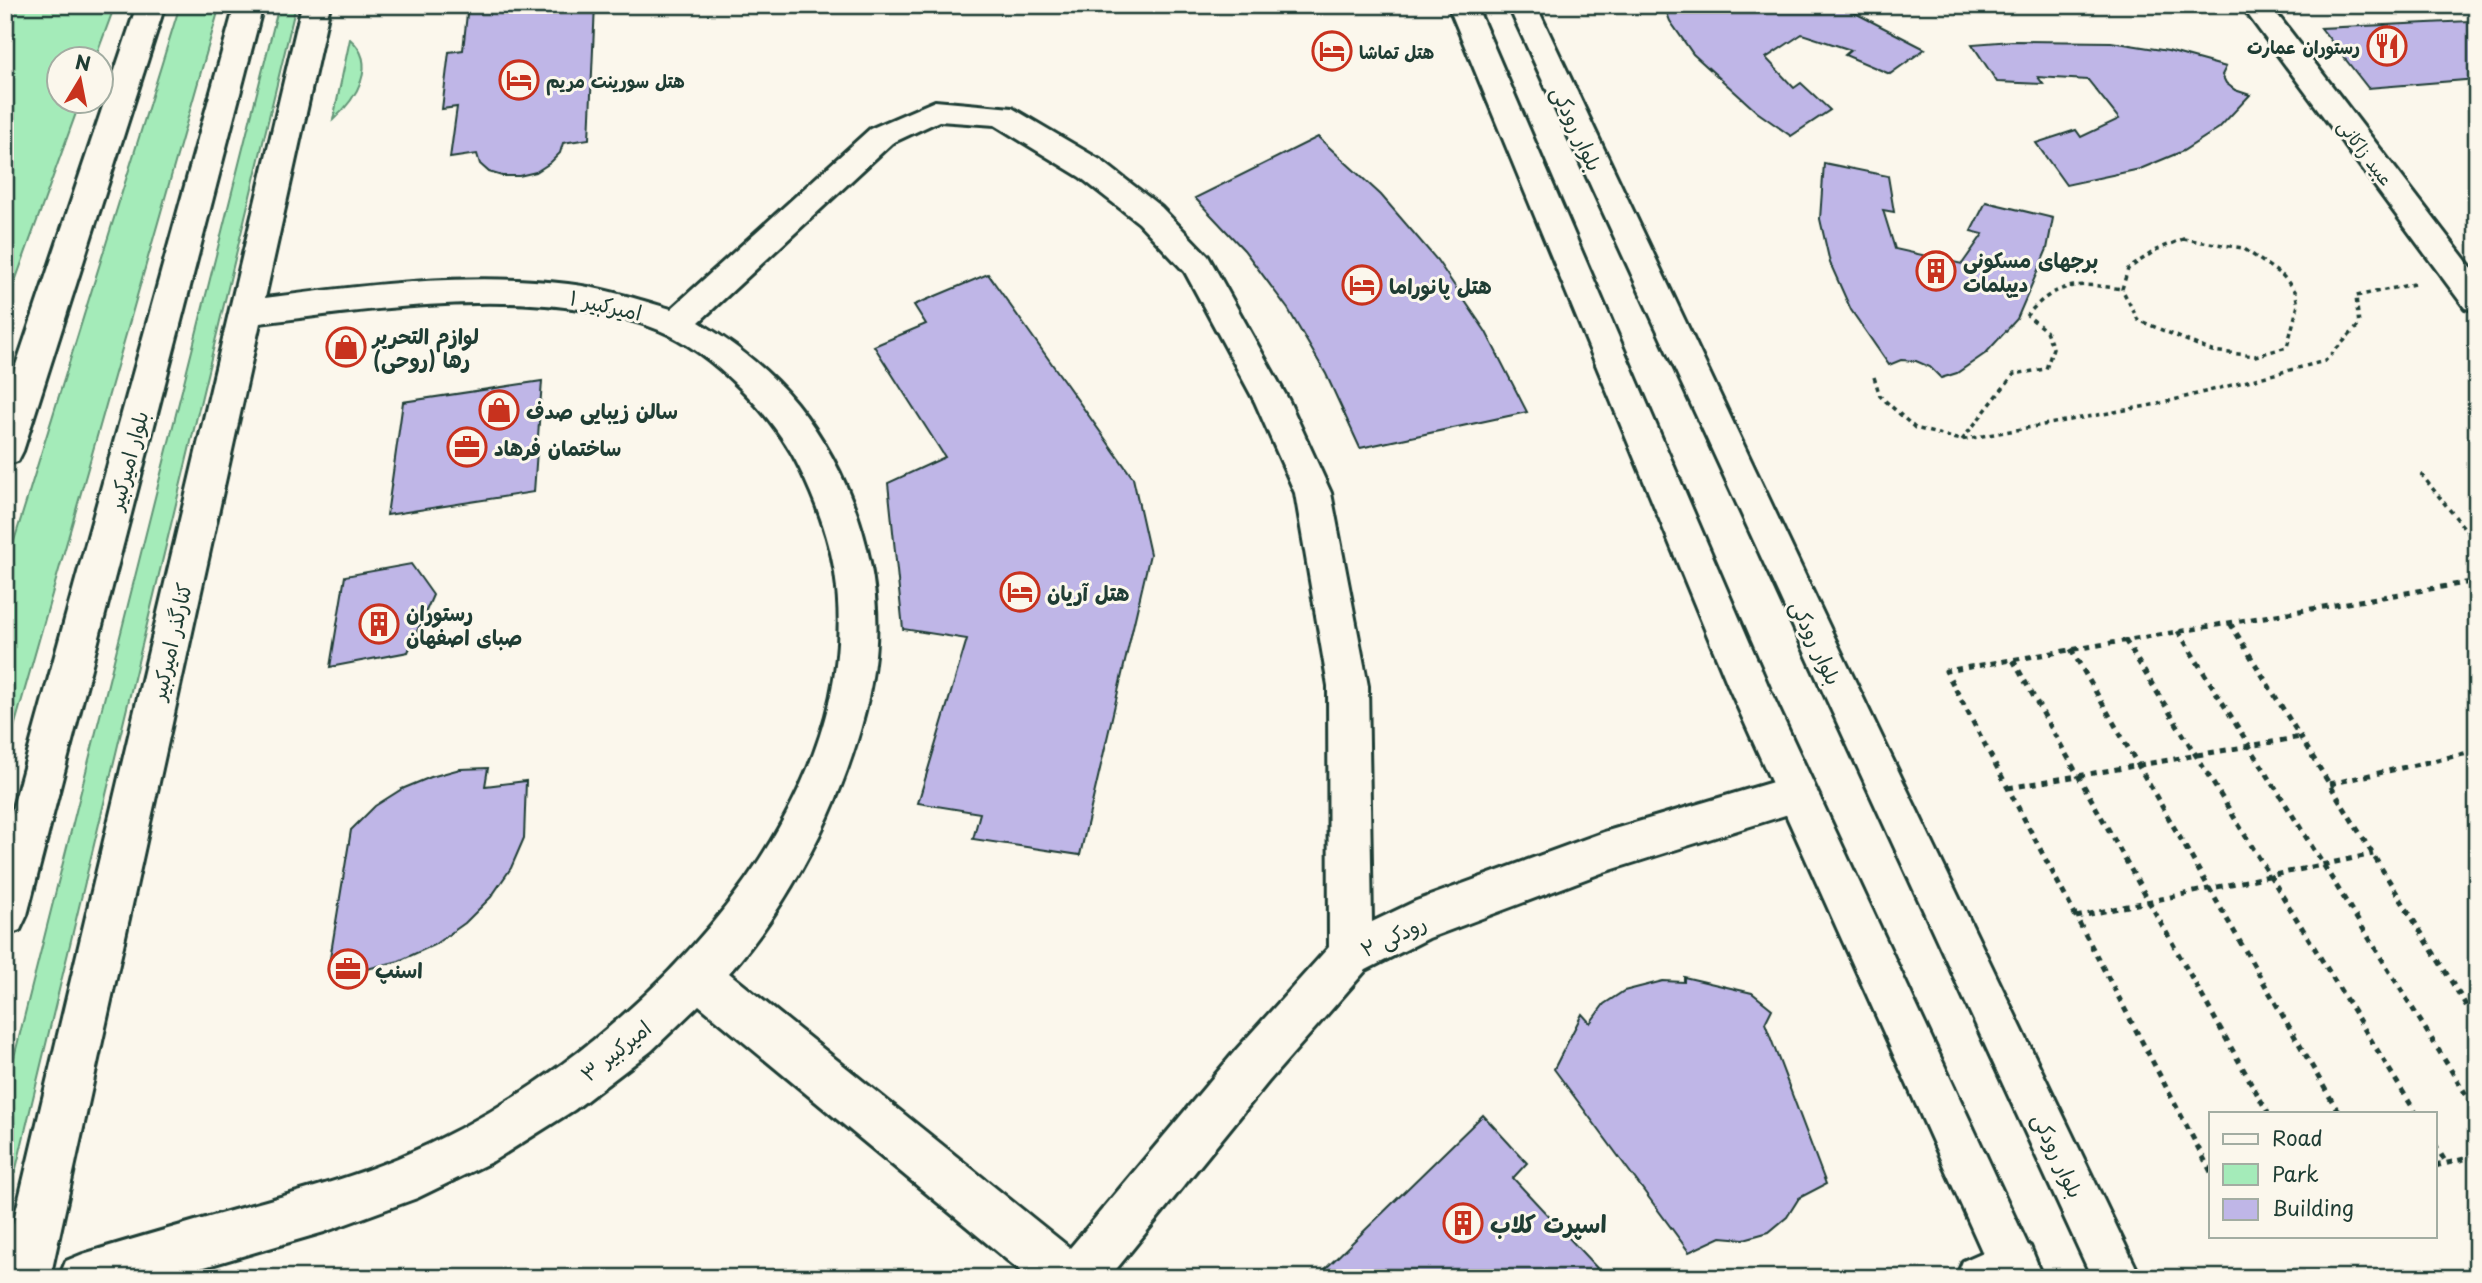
<svg xmlns="http://www.w3.org/2000/svg" width="2482" height="1283" font-family="'Playpen Sans','Playpen Sans Arabic',sans-serif">
  <style>
    .green { fill: #a4ebb9; stroke: #629476; stroke-width: 2 }
    .building { fill: #bfb6e7; stroke: #1f3d34; stroke-width: 2 }
    .lines { fill: none; stroke-linecap: round; stroke-linejoin: round }
    .minor-casing { stroke: #1f3d34; stroke-width: 6 }
    .major-casing { stroke: #1f3d34; stroke-width: 6 }
    .path-far1 { stroke: #1f3d34; stroke-width: 3.5; stroke-dasharray: 4.5 4.5; stroke-linecap: butt }
    .path { stroke: #1f3d34; stroke-width: 5; stroke-dasharray: 6 6; stroke-linecap: butt }
    .minor { fill: #fbf7ec; fill-rule: evenodd }
    .major { fill: #fbf7ec; fill-rule: evenodd }
    .labels { text-anchor: middle; dominant-baseline: central; stroke-width: 6; stroke-linejoin: round; paint-order: stroke }
    .far-poi-label { font-size: 18px; font-weight: bold; fill: #1f3d34; stroke: #fbf7ec; text-anchor: start }
    .far-street-label { font-size: 18px; fill: #1f3d34; stroke: #fbf7ec }
    .street-label { font-size: 21px; fill: #1f3d34; stroke: #fbf7ec }
    .poi-label { font-size: 21px; font-weight: bold; fill: #1f3d34; stroke: #fbf7ec; text-anchor: start }
    .near-poi-label { font-size: 24px; font-weight: bold; fill: #1f3d34; stroke: #fbf7ec; text-anchor: start }
  </style>
  <rect width="100%" height="100%" fill="#fbf7ec"/>
  <filter id="ink" filterUnits="userSpaceOnUse"><feTurbulence type="fractalNoise" baseFrequency=".0143" numOctaves="2"/><feDisplacementMap in="SourceGraphic" scale="14" xChannelSelector="R" yChannelSelector="G"/><feConvolveMatrix kernelMatrix="1 2 1 2 8 2 1 2 1" color-interpolation-filters="sRGB"/></filter>
  <g filter="url(#ink)">
    <!-- green -->
    <g class="green">
      <polygon points="5,5 115,5 95,59 60,60 60,102 80,102 5,309"/>
      <polygon points="180,5 220,5 5,759 5,570"/>
      <polygon points="279,5 296,5 15,1173 5,1175 5,1093"/>
      <path d="M 350,39 C 379,64 356,99 333,120 Z"/>
    </g>
    <!-- building -->
    <g class="building">
      <polygon points="468,5 595,5 589,139 563,143 560,153 550,163 536,172 519,176 502,176 489,172 480,164 477,154 450,158 457,107 442,109 449,52 463,50"/>
      <polygon points="1664,5 1833,5 1857,14 1925,49 1890,74 1845,55 1851,50 1802,34 1766,58 1794,88 1801,83 1830,110 1791,136 1757,112 1693,54 1670,21"/>
      <polygon points="2470,21 2477,29 2477,79 2368,88 2321,28"/>
      <polygon points="2012,41 2111,42 2168,51 2226,67 2222,75 2226,83 2235,90 2250,95 2219,128 2183,151 2140,169 2066,185 2036,143 2076,130 2081,137 2119,119 2088,80 2038,77 2043,84 1997,82 1972,44"/>
      <polygon points="1318,137 1381,195 1437,260 1486,332 1527,412 1360,448 1326,374 1288,309 1244,250 1195,198"/>
      <polygon points="1824,163 1888,176 1894,212 1883,210 1895,249 1962,264 1983,234 1971,231 1986,202 2053,218 2047,249 2017,319 1986,353 1957,373 1941,378 1930,367 1916,361 1901,360 1889,365 1851,310 1830,263 1820,219"/>
      <polygon points="988,274 1133,478 1150,554 1080,855 973,839 980,813 918,803 967,639 903,629 888,483 945,457 874,346 926,324 914,305"/>
      <polygon points="542,381 534,492 387,515 403,402"/>
      <polygon points="411,564 433,595 408,652 330,667 345,576"/>
      <polygon points="488,768 485,786 526,781 524,838 511,868 491,897 465,923 434,945 399,961 363,970 328,971 351,830 375,806 402,789 431,777 460,769"/>
      <polygon points="1684,977 1752,993 1772,1009 1765,1023 1826,1184 1799,1198 1787,1217 1769,1232 1744,1239 1721,1237 1689,1252 1554,1069 1582,1014 1590,1023 1604,1004 1624,991 1663,981 1684,982"/>
      <polygon points="1483,1115 1527,1163 1513,1178 1597,1268 1588,1278 1316,1278"/>
    </g>
    <g class="lines">
      <!-- minor casing -->
      <g class="minor-casing">
        <g id="minor">
          <path d="M 302,5 L 330,5 L 265,298 C 365,285 467,272 568,284 C 603,288 637,299 671,309 L 870,129 L 935,101 L 1012,108 L 1102,161 L 1161,207 L 1208,256 L 1289,401 L 1331,493 L 1368,686 L 1372,922 L 1416,901 L 1604,832 L 1796,775 L 1811,781 L 1817,794 L 1811,807 L 1604,872 L 1429,938 L 1366,970 L 1268,1082 L 1109,1278 L 1029,1278 L 699,1005 L 651,1051 L 574,1110 L 493,1161 L 417,1198 L 324,1232 L 167,1278 L 59,1278 L 66,1261 L 83,1254 C 136,1238 188,1223 241,1208 C 294,1193 348,1179 398,1158 C 479,1124 556,1074 622,1016 C 744,909 861,744 835,573 C 829,536 816,502 800,469 C 776,417 712,352 659,330 C 542,283 382,308 260,323 L 50,1278 L 5,1278 L 5,1258 ZM 939,121 L 995,125 L 1080,177 L 1139,223 L 1185,272 L 1255,402 L 1295,493 L 1328,686 L 1329,947 L 1236,1050 L 1070,1248 L 729,973 C 770,927 802,873 828,817 C 851,765 869,712 875,655 C 884,568 851,471 796,403 C 770,371 735,344 699,322 L 892,143 Z"/>
          <polygon points="2241,5 2270,5 2477,275 2477,311 2465,308"/>
          <polygon points="2013,1239 2030,1246 2037,1263 2031,1278 1956,1278 1963,1261"/>
        </g>
      </g>
      <!-- major casing -->
      <g class="major-casing">
        <g id="major">
          <polygon points="137,5 165,5 23,451 18,461 5,465 5,398"/>
          <polygon points="235,5 263,5 27,915 20,930 5,936 5,836"/>
          <polygon points="1448,5 1476,5 1770,690 2043,1278 1994,1278 1730,690"/>
          <polygon points="1508,5 1536,5 1846,662 2141,1278 2092,1278"/>
        </g>
      </g>
      <!-- path-far1 -->
      <g class="path-far1">
        <polygon points="2183,239 2243,248 2283,276 2295,291 2298,305 2287,347 2255,356 2212,351 2138,320 2122,289 2128,269 2156,250"/>
        <polyline points="1874,377 1880,396 1915,428 1961,440 2158,404 2325,361 2359,325 2356,296 2414,284"/>
        <path d="M 1962,440 L 2014,374 L 2046,369 L 2053,348 L 2046,331 L 2027,315 C 2058,280 2079,283 2122,289"/>
        <polyline points="2421,474 2477,544"/>
      </g>
      <!-- path -->
      <g class="path">
        <polyline points="2230,623 2477,1023"/>
        <polyline points="2178,631 2477,1112"/>
        <polyline points="2125,640 2416,1113"/>
        <polyline points="2071,649 2339,1113"/>
        <polyline points="2013,660 2268,1113"/>
        <polyline points="2330,784 2477,751"/>
        <polyline points="2008,788 2301,737"/>
        <polyline points="2076,917 2373,854"/>
        <polyline points="2435,1144 2446,1163"/>
        <polyline points="2435,1166 2477,1156"/>
        <polyline points="2211,1172 1946,671 2477,581"/>
      </g>
      <!-- minor -->
      <use href="#minor" class="minor"/>
      <!-- major -->
      <use href="#major" class="major"/>
    </g>
  </g>
  <!-- icons -->
  <defs>
    <g id="restaurant-ring" transform="scale(2.0125)"><circle r="9.5" fill="#fbf7ec" stroke="#c8321e" stroke-width="1.5"/><path d="M-5-6h1v4h1v-4h1v4h1v-4h1v5L-1.5 .5V6h-2V.5L-5-1ZM5-6V6H3V1.5H1.5Q1.5-4 5-6Z" fill="#c8321e"/></g>
    <g id="hotel-ring" transform="scale(2.0125)"><circle r="9.5" fill="#fbf7ec" stroke="#c8321e" stroke-width="1.5"/><path d="M-6-4.5h1.5V1H6V5H4.5V3h-9V5H-6ZM-4 0a1.8 1.8 0 1 1 3.6 0ZM.5 0V-2.5h3Q6-2.5 6 0Z" fill="#c8321e"/></g>
    <g id="building-ring" transform="scale(2.0125)"><circle r="9.5" fill="#fbf7ec" stroke="#c8321e" stroke-width="1.5"/><path d="M-4-6H4V6H1V3H-1V6H-4ZM-2.5-4.3h1.7v1.8h-1.7ZM.8-4.3h1.7v1.8H.8ZM-2.5-1h1.7V.8h-1.7ZM.8-1h1.7V.8H.8Z" fill="#c8321e"/></g>
    <g id="shop-ring" transform="scale(2.0125)"><circle r="9.5" fill="#fbf7ec" stroke="#c8321e" stroke-width="1.5"/><path d="M-5-2.5h2.3a2.7 3.5 0 0 1 5.4 0H5L5.5 6h-11ZM-1.5-2.5h3a1.5 2.3 0 0 0-3 0Z" fill="#c8321e"/></g>
    <g id="office-ring" transform="scale(2.0125)"><circle r="9.5" fill="#fbf7ec" stroke="#c8321e" stroke-width="1.5"/><path d="M-6-3h4V-5.5h4V-3h4V5H-6ZM-1-4.5V-3h2v-1.5ZM-6 0V1H6V0Z" fill="#c8321e"/></g>
  </defs>
  <g fill-rule="evenodd">
    <use href="#restaurant-ring" x="2387" y="46"/>
    <use href="#hotel-ring" x="1332" y="51"/>
    <use href="#hotel-ring" x="519" y="80"/>
    <use href="#building-ring" x="1936" y="271"/>
    <use href="#hotel-ring" x="1362" y="285"/>
    <use href="#shop-ring" x="346" y="347"/>
    <use href="#shop-ring" x="499" y="410"/>
    <use href="#office-ring" x="467" y="447"/>
    <use href="#hotel-ring" x="1020" y="592"/>
    <use href="#building-ring" x="379" y="624"/>
    <use href="#office-ring" x="348" y="969"/>
    <use href="#building-ring" x="1463" y="1223"/>
  </g>
  <g class="labels">
    <!-- far-poi labels -->
    <g class="far-poi-label">
      <text x="2360" y="46" text-anchor="end">رستوران عمارت</text>
      <text x="1359" y="51">هتل تماشا</text>
      <text x="546" y="80">هتل سورینت مريم</text>
    </g>
    <!-- far-street labels -->
    <g class="far-street-label">
      <text transform="translate(2366 152) rotate(53)">عبید زاکانی</text>
    </g>
    <!-- street labels -->
    <g class="street-label">
      <text transform="translate(1578 128) rotate(65)">بلوار رودکی</text>
      <text transform="translate(606 304) rotate(13)">امیرکبیر ۱</text>
      <text transform="translate(127 460) rotate(-75)">بلوار امیرکبیر</text>
      <text transform="translate(170 641) rotate(-77)">کنارگذر امیرکبیر</text>
      <text transform="translate(1817 642) rotate(65)">بلوار رودکی</text>
      <text transform="translate(1393 935) rotate(-25)">رودکی ۲</text>
      <text transform="translate(615 1050) rotate(-39)">امیرکبیر ۳</text>
      <text transform="translate(2059 1155) rotate(65)">بلوار رودکی</text>
    </g>
    <!-- poi labels -->
    <g class="poi-label">
      <text x="1963" y="259">برجهای مسکونی<tspan x="1963" dy="24">دیپلمات</tspan></text>
      <text x="1389" y="285">هتل پانوراما</text>
      <text x="373" y="335">لوازم التحریر<tspan x="373" dy="24">رها (روحی)</tspan></text>
      <text x="526" y="410">سالن زیبایی صدف</text>
      <text x="494" y="447">ساختمان فرهاد</text>
      <text x="1047" y="592">هتل آریان</text>
      <text x="406" y="612">رستوران<tspan x="406" dy="24">صبای اصفهان</tspan></text>
      <text x="375" y="969">اسنپ</text>
    </g>
    <!-- near-poi labels -->
    <g class="near-poi-label">
      <text x="1490" y="1223">اسپرت کلاب</text>
    </g>
  </g>
  <!-- margin -->
  <rect width="2482" height="1283" fill="none" stroke="#fbf7ec" stroke-width="28"/>
  <rect x="14" y="14" width="2454" height="1255" fill="none" stroke="#1f3d34" stroke-width="2.5" filter="url(#ink)"/>
  <!-- legend -->
  <rect x="2209" y="1112" width="228" height="126" fill="#fbf7ec" stroke="#a3ada2" stroke-width="2"/>
  <rect x="2223" y="1134" width="35" height="10" fill="#fbf7ec" stroke="#a3ada2" stroke-width="2"/>
  <text x="2272" y="1146" font-size="21" fill="#1f3d34">Road</text>
  <rect x="2223" y="1164" width="35" height="21" fill="#a4ebb9" stroke="#a3ada2" stroke-width="2"/>
  <text x="2272" y="1182" font-size="21" fill="#1f3d34">Park</text>
  <rect x="2223" y="1199" width="35" height="21" fill="#bfb6e7" stroke="#a3ada2" stroke-width="2"/>
  <text x="2272" y="1216" font-size="21" fill="#1f3d34">Building</text>
  <!-- north arrow -->
  <g transform="translate(80 80) rotate(10)"><circle r="33" fill="#fbf7ec" stroke="#a3ada2" stroke-width="2"/>
  <path d="M0-5L12 26L0 18L-12 26Z" fill="#c8321e"/>
  <text y="-10" font-size="19" font-weight="bold" text-anchor="middle" fill="#1f3d34">N</text>
  </g>
</svg>
